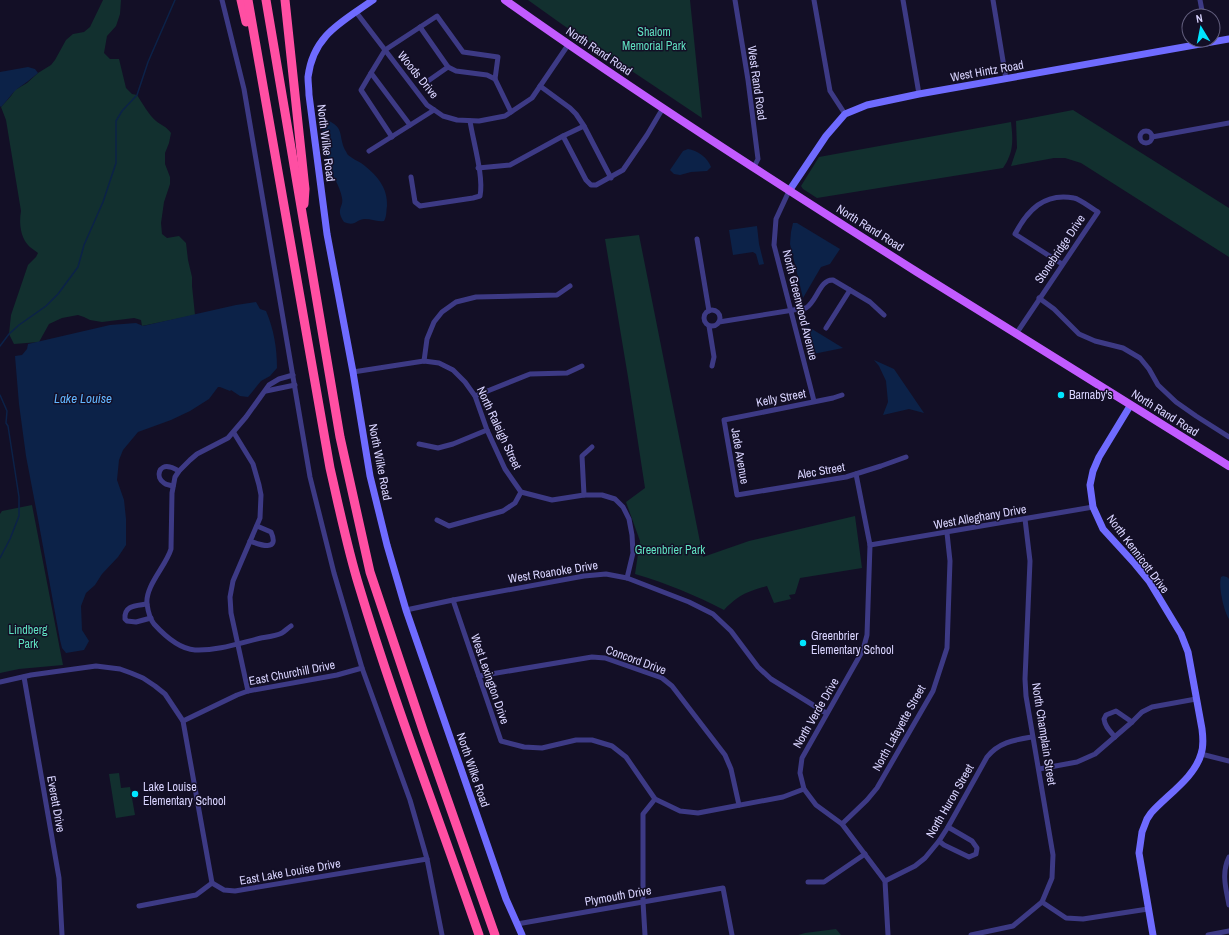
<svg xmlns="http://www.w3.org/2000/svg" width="1229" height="935" font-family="'Archivo Narrow',sans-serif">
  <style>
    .green { fill: #12302f }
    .water { fill: #0c2248 }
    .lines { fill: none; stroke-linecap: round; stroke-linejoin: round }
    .stream { stroke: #0c2248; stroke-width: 1.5 }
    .street { stroke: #3d3a85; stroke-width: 5 }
    .secondary { stroke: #6f6bff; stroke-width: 7 }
    .primary { stroke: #c25bff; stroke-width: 8 }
    .highway { stroke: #ff4fa3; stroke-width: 9 }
    .poi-dot { fill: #00e5ff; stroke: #130f26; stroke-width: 1.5 }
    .labels { text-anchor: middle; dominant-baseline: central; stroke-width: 3; stroke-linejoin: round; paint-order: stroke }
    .park-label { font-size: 12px; fill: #5fe0c0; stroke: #130f26 }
    .street-label { font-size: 12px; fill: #d9d4ff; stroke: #130f26 }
    .poi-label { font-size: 12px; fill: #d9d4ff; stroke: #130f26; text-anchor: start }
    .water-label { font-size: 13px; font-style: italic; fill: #62b6ff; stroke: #130f26 }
  </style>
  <rect width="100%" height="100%" fill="#130f26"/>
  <!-- green -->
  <g class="green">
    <path d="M 103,0 L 121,0 L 120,14 L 116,26 L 107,36 L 104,53 L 110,59 L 119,59 L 126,88 L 132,94 L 137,95 C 143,104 148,114 156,121 C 161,125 167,127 171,133 L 169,143 L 165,153 L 165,164 L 170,177 L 170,184 L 164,202 L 161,223 L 162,234 L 167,238 L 179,236 L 186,243 L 188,260 L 192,277 L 192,286 L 195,315 L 142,326 L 141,320 L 134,318 L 102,322 L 90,320 L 84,317 L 78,315 L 62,318 L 49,324 L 39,342 L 14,344 L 9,334 L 11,315 L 28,265 L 36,257 L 38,253 C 35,250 30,248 28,245 C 20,236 19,222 21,211 L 6,120 L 1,107 L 11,96 L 15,90 L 27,83 L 38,73 L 51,65 L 55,60 L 66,40 L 73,34 L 84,32 L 90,27 Z"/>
    <polygon points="528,0 690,0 702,118 563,25"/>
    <polygon points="1073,110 1229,208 1229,257 1081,163 1065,158 1054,158 1011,166 1017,148 1016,121"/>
    <path d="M 1011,122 C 1013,140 1014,152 1003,168 L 817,198 L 803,189 L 801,186 L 819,157 Z"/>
    <path d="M 639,235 L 703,557 L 749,541 L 855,516 L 862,568 L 800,578 L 795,594 L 789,595 L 791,599 L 774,603 L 767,586 C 746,592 739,595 724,610 C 695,595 666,583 635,574 L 640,541 L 626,502 L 645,488 L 628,377 L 605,239 Z"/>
    <polygon points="32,505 63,665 19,669 0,673 0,514 2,511"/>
    <polygon points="119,773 121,788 130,787 135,815 116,818 109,774"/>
    <polygon points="836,929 841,935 798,935 805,933"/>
  </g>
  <!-- water -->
  <g class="water">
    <path d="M 28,67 L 35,69 L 38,73 C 31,79 24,84 17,89 C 12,93 6,102 1,107 L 0,106 L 0,72 Z"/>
    <path d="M 327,120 C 345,128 338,135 345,150 C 346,151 347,154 348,155 C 352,158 357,161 361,163 C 376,174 388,187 387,206 C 386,211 387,216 384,221 C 376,222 372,219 365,219 C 356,219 356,227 344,222 C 335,209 344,207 342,198 C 340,185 331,175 328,162 C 327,157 328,152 327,147 C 326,138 321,132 322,122 Z"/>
    <path d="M 688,149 C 697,150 708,158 711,167 L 707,171 L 691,172 L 680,175 L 674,174 L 670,170 L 683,151 Z"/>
    <polygon points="793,223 797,223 840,249 830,264 821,267 803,298 790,244 791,232"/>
    <polygon points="757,226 759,244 764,264 759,265 756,254 753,252 733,255 729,230"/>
    <path d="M 256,302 L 260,309 L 266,311 C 274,330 277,348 277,368 L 270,376 L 261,381 L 248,397 L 240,396 L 231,390 L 230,391 L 220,387 L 218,387 L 209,399 L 190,411 L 171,420 L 138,432 L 123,450 L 119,460 L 117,480 L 124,500 L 126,519 L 126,545 L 118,557 L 102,574 L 95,585 L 86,593 L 81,606 L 82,630 L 89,641 L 84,650 L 66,653 L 62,648 L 60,640 L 38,519 L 26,456 L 19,404 L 15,356 L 22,355 L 27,349 L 28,344 L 110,325 L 136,323 L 143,326 L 236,305 Z"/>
    <polygon points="807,326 843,348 813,354"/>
    <polygon points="874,360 894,369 924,413 909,409 883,415 888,402 886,381 879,366"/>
    <path d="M 1223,576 L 1227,577 L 1229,579 L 1229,619 C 1224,612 1218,586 1221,577 Z"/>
  </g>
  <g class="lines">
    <!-- stream -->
    <g class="stream">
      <polyline points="0,346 9,334 19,325 46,306 58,294 78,267 84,245 103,202 116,163 116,121 122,111 137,95 148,62 175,0"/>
      <polyline points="0,395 7,411 6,423 8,426 19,497 19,516 10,539 0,558"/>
    </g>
    <!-- street -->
    <g class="street">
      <polyline points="222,0 244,89 310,477 334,573 362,668 410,800 427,859 442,935"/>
      <polyline points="735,0 748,80 758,159 754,167"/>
      <polyline points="814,0 830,91 845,114"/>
      <polyline points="903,0 919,94"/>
      <polyline points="993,0 1006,79"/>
      <polyline points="1200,0 1203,16"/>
      <polyline points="356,12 427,105 443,116 457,120 479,121 505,116 532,98 568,45"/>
      <polyline points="420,27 448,67 456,71 487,75 495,79"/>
      <polyline points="371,73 385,50 437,16 463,52 498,57 495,79 511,112"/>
      <polyline points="428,81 448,67"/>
      <polyline points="540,86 570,108 576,114 584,126 611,178"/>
      <circle cx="1146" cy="137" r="6"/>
      <polyline points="563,136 586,180 591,185 596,185 623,170 647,135 663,108"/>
      <polyline points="392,137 361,90 371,73 410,125"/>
      <polyline points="1152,137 1229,123"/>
      <polyline points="369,151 434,110"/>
      <polyline points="478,168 510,165 563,136 584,126"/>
      <path d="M 411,177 L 415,202 L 420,206 L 473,198 L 480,196 C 484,177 473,141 470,121"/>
      <polyline points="789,191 776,219 774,245 814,401"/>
      <polyline points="697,239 709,311"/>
      <polyline points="1039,298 1054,309 1079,334 1095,341 1123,348 1140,358 1149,369 1158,385 1176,402 1196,416 1229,437"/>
      <circle cx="712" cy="318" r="8"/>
      <path d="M 719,322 L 806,308 C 817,301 820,279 833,280 L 870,302 L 884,315"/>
      <polyline points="709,326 714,357 712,366"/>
      <polyline points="826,328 850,290"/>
      <path d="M 1016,334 L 1098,212 C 1091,208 1080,199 1074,198 C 1044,192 1027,211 1015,234 L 1062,264"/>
      <polyline points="424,361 427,339 434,322 442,312 456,302 476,297 557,295 570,286"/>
      <polyline points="353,372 424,361 439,363 453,370 465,382 475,396 487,430 505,469 521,492 552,500 584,495 602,495 615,499 623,507 629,519 632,535 633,553 627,578"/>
      <polyline points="266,391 295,385"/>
      <polyline points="842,395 833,398 724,420 737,495 846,477 881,466 906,457"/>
      <polyline points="475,396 530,374 567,373 582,366"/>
      <polyline points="234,433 253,464 259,485 261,495 260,518 233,581 230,597 231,613 248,691"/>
      <polyline points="419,444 438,448 453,444 487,430"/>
      <polyline points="856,474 870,545 867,635 863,650 802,758 800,773 804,789 816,805 842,824 885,881 888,935"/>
      <path d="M 173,486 C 170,485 166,485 164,483 C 155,477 159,464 170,467 C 173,467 176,470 179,471"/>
      <polyline points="584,495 582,456 592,447"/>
      <polyline points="437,520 449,526 503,511 515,503 521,492"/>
      <path d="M 250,541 C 260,545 280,552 271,532 L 257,526"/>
      <polyline points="870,545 1093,507"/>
      <polyline points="453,600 501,741 524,747 542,748 576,740 592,740 612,746 626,757 655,799 680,811 698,813 783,797 804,789"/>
      <path d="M 147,604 C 136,606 124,605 125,619 L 127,621 L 136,622 L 151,618"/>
      <polyline points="406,610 453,600 584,576 606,574 627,578 689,602 713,614 731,631 758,667 771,679 826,713"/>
      <path d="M 291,626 C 288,628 285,631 282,633 C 276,636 267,637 261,638 C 240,643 217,651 195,650 C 180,649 164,635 154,624 C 150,619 148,611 147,604 C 145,586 166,566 171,549 L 172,493 L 175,477 L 179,471 L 190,460 L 197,454 L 228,438 L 246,417 L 269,385 L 279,379 L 293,375"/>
      <polyline points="479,676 592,657 605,658 662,678 672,686 725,755 731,769 739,805"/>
      <polyline points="24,677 59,878 62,935"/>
      <polyline points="0,682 31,675 96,666 120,669 131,673 143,678 155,686 165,694 183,721 212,883"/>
      <polyline points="183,721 237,695 248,691 337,675 362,668"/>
      <path d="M 1115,737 C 1110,731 1105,727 1104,719 L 1106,715 L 1116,711 L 1132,722"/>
      <polyline points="1201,754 1229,761"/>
      <polyline points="1039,769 1077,762 1095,754 1132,722 1142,712 1152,707 1196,699"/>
      <polyline points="842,824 867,800 877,788 933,691 947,648 950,561 947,533"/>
      <polyline points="939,841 944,845 969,857 976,854 977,848 972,841 948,827"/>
      <path d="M 1229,857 C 1221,873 1226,889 1229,905"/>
      <path d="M 885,881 L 915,866 L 925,858 L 939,841 L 948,827 L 987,757 C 999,742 1014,740 1032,737"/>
      <polyline points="808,882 824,882 865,854"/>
      <polyline points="212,883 224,890 235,891 427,859"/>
      <polyline points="1042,902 1066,918 1083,919 1148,909"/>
      <polyline points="139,906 196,895 212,883"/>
      <polyline points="517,924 723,888 732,935"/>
      <polyline points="645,935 643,902 643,814 655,799"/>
      <polyline points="971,935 1013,926 1042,902 1052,878 1053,855 1026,696 1025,679 1030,561 1025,519"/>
      <polyline points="1208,935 1229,931"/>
    </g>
    <!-- secondary -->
    <g class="secondary">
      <path d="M 373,0 C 342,22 313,35 308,77 C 308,83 309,89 309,95 L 327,234 L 353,372 L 370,476 L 387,545 L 406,610 L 506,899 L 522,935"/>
      <polyline points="789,191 826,136 845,114 867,105 919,94 1229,39"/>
      <path d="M 1130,406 L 1099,457 L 1093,471 L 1090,485 L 1093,507 L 1103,529 L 1135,564 L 1149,581 L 1181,634 L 1188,652 L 1202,729 C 1203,737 1204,746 1201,754 C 1195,777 1167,795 1151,813 L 1147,819 L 1142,832 L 1139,853 L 1153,935"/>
    </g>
    <!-- primary -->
    <path class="primary" d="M 505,0 C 639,95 778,184 917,272 C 1021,337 1125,402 1229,466"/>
    <!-- highway -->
    <g class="highway">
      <polyline points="241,0 246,22"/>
      <path d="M 248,0 L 330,468 C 339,507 347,547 359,586 C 394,703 439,818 479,935"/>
      <polyline points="266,0 340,437 370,572 424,733 495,935"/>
      <polyline points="285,0 305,189 304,204"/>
    </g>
  </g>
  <!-- markers -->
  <g class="poi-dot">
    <circle cx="1061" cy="395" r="4"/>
    <circle cx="803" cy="643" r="4"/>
    <circle cx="135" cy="794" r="4"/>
  </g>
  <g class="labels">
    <!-- park labels -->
    <g class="park-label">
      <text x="654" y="32">Shalom<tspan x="654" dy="14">Memorial Park</tspan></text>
      <text x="670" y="550">Greenbrier Park</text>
      <text x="28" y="630">Lindberg<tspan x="28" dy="14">Park</tspan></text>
    </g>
    <!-- street labels -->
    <g class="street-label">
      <text transform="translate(599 51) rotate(34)">North Rand Road</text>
      <text transform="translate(987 71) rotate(-10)">West Hintz Road</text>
      <text transform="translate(418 75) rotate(51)">Woods Drive</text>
      <text transform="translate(757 83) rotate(82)">West Rand Road</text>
      <text transform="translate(326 143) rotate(83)">North Wilke Road</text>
      <text transform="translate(870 228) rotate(32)">North Rand Road</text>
      <text transform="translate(1060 249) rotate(-56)">Stonebridge Drive</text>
      <text transform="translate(800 305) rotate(76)">North Greenwood Avenue</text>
      <text transform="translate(781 398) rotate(-11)">Kelly Street</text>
      <text transform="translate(1165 413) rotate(32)">North Rand Road</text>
      <text transform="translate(499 428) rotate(65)">North Raleigh Street</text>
      <text transform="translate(740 456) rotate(80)">Jade Avenue</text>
      <text transform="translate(380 462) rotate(79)">North Wilke Road</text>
      <text transform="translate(821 471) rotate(-10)">Alec Street</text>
      <text transform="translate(980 517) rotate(-10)">West Alleghany Drive</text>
      <text transform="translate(1138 554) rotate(53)">North Kennicott Drive</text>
      <text transform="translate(553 572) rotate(-9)">West Roanoke Drive</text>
      <text transform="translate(636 660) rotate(20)">Concord Drive</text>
      <text transform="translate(292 673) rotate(-11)">East Churchill Drive</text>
      <text transform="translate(490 679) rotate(71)">West Lexington Drive</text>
      <text transform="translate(816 713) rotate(-60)">North Verde Drive</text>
      <text transform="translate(899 728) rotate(-61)">North Lafayette Street</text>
      <text transform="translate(1044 734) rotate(81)">North Champlain Street</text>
      <text transform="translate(473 770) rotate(71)">North Wilke Road</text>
      <text transform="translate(950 801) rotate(-60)">North Huron Street</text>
      <text transform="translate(56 804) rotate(80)">Everett Drive</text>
      <text transform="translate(290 872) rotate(-10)">East Lake Louise Drive</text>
      <text transform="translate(618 896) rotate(-10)">Plymouth Drive</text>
    </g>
    <!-- poi labels -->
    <g class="poi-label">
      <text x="1069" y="395">Barnaby's</text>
      <text x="811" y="636">Greenbrier<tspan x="811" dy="14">Elementary School</tspan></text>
      <text x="143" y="787">Lake Louise<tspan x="143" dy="14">Elementary School</tspan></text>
    </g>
    <!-- water labels -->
    <g class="water-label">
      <text x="83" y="398">Lake Louise</text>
    </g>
  </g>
  <!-- north arrow -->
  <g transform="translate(1201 28) rotate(350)"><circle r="19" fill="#130f26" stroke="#625e7d"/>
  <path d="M0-3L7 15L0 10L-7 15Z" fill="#00e5ff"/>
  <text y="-6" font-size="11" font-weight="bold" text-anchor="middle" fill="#d9d4ff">N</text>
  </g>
</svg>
